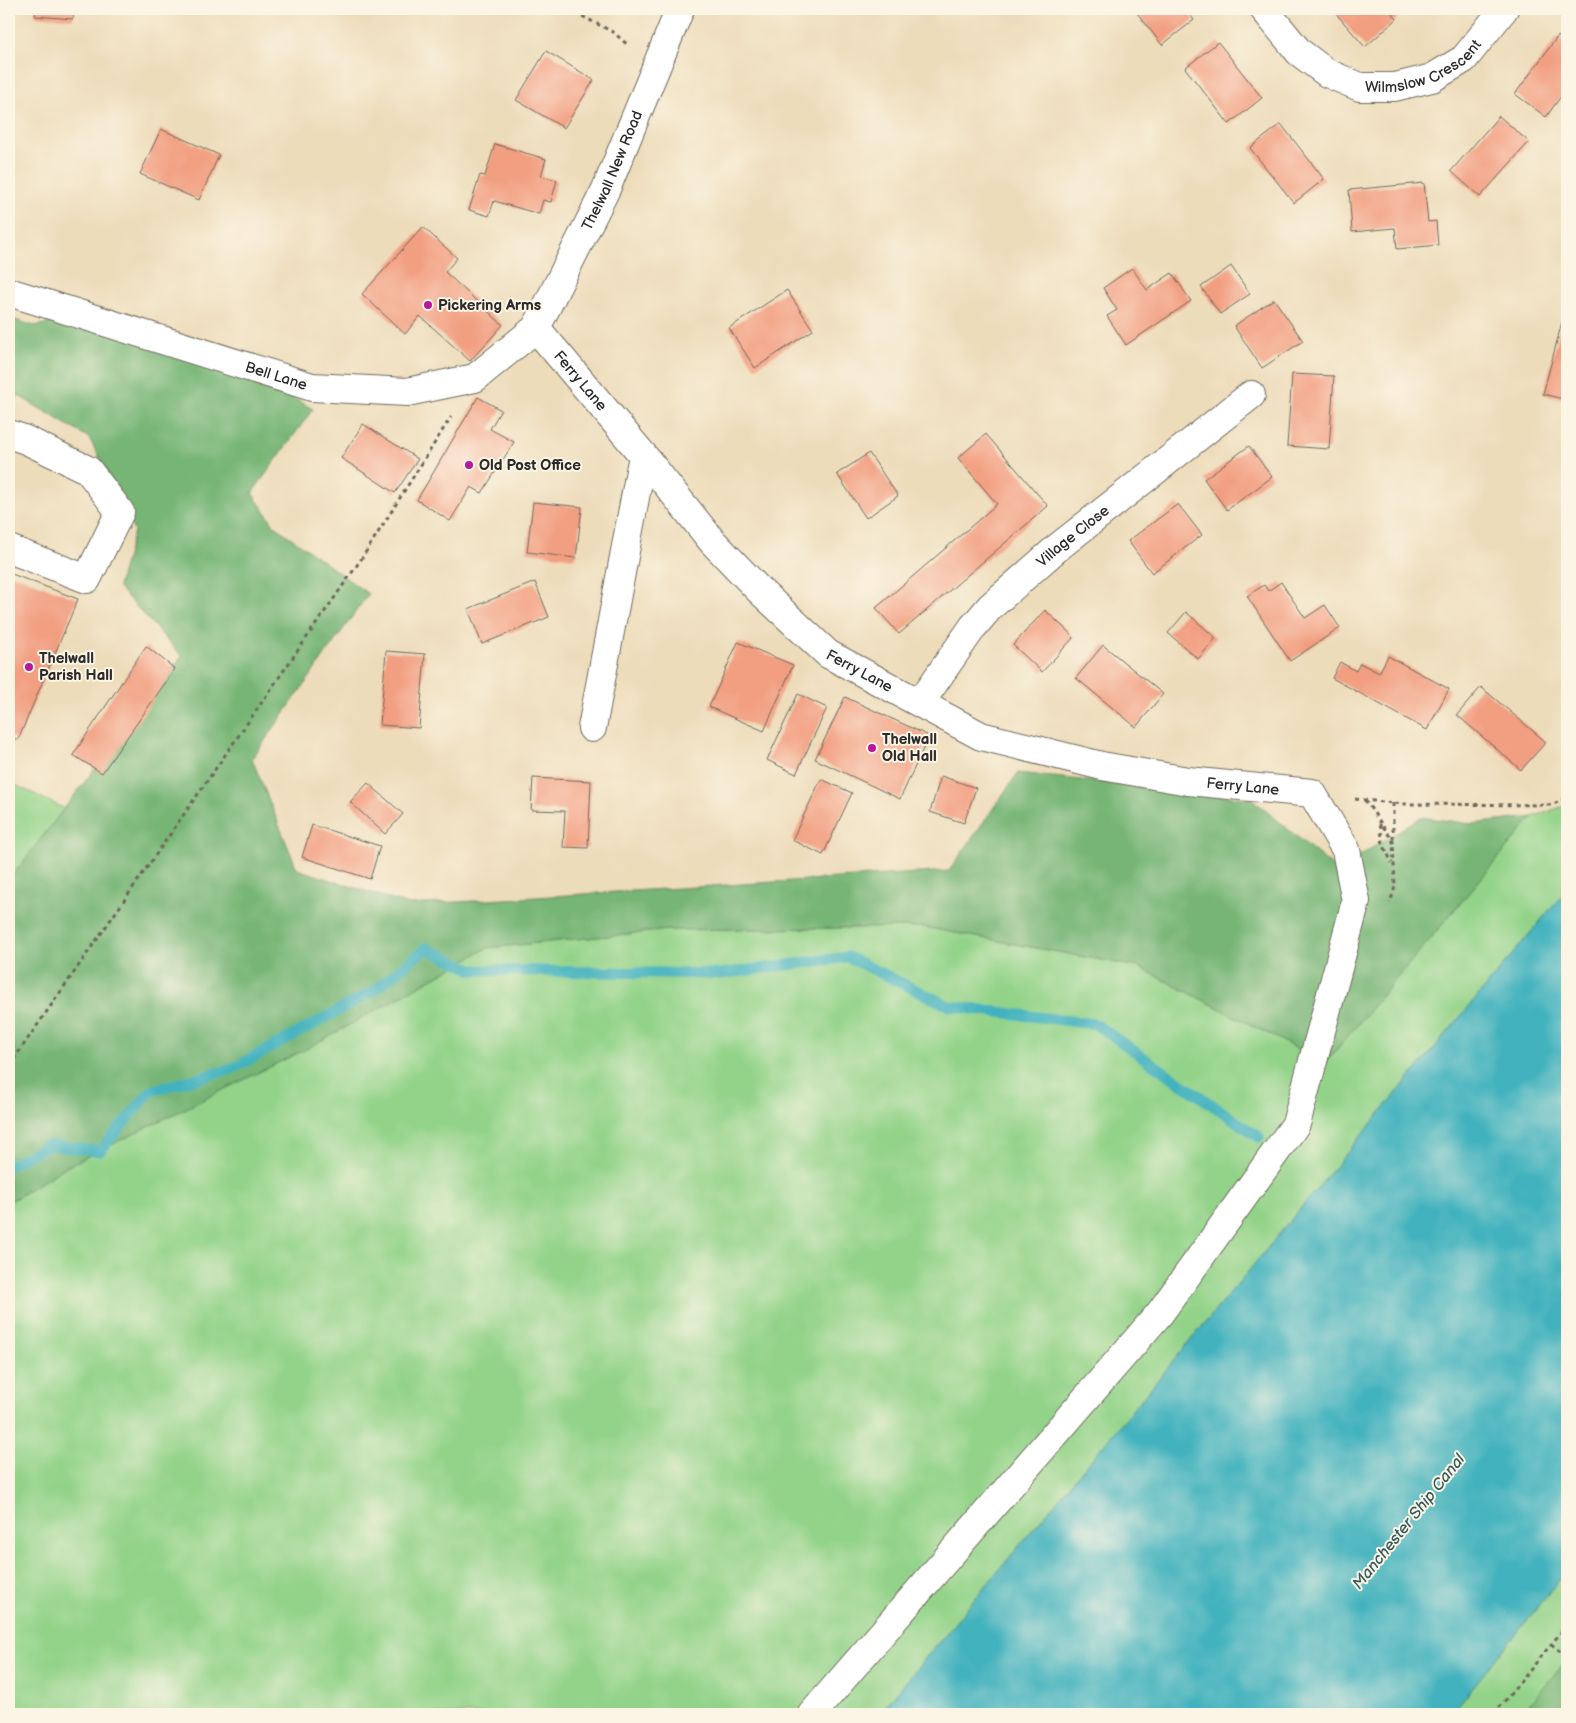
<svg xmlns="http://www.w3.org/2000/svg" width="1576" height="1723" font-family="'Balsamiq Sans',sans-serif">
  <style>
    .green { fill: #93d389; stroke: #5f7f5a }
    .forest { fill: #76b575; stroke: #507050 }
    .water { fill: #43b2be; stroke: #376e74 }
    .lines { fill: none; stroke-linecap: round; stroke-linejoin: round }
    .stream { stroke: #43b2be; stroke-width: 11 }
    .building { fill: #f29e80 }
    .minor-casing { stroke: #6f695d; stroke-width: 30 }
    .major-casing { stroke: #6f695d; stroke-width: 30 }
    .path { stroke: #6f695d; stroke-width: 3; stroke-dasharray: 4 4; stroke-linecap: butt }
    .minor { stroke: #fff; stroke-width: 28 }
    .major { stroke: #fff; stroke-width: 28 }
    .poi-dot { fill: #b5179e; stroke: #fcf5e5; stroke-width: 2 }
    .labels { text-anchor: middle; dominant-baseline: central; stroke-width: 4; stroke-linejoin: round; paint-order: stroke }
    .street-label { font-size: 15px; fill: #2b2b2b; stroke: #fcf5e5 }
    .poi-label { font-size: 15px; font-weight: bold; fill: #2b2b2b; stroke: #fcf5e5; text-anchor: start }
    .water-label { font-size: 16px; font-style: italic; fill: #335a5e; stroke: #fcf5e5 }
  </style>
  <rect width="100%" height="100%" fill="#fcf5e5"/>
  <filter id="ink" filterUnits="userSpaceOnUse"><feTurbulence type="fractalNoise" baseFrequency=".02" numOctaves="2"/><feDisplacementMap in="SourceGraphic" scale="10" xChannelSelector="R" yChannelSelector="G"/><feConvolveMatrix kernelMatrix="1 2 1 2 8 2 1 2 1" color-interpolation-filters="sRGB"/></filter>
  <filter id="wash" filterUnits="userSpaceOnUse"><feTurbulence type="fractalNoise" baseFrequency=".0096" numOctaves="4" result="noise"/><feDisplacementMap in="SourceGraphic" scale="20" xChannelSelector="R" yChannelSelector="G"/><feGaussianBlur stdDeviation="1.12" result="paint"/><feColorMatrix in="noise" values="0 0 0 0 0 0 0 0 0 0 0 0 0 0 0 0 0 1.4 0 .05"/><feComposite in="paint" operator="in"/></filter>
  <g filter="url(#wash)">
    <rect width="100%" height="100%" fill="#eddcba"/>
    <!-- green -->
    <g class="green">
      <polygon points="9,782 65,809 9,880"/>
      <polygon points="1567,805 1567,889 879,1714 9,1714 9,1202 64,1168 308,1048 487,948 668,930 923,927 1139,967 1325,1063 1533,817"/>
      <polygon points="1567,1571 1567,1714 1451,1714"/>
    </g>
    <!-- forest -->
    <g class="forest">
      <polygon points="85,317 192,343 313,409 252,493 275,526 368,594 252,759 297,869 409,905 949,871 1018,773 1252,799 1337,870 1421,817 1472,824 1533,817 1325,1063 1139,967 923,927 668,930 487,948 308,1048 64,1168 9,1202 9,880 182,656 118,587 134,531 110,477 89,438 9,390 9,318 34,326"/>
      <polygon points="1567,1659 1567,1714 1521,1714"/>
    </g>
    <!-- water -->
    <polygon class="water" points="1567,889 1567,1571 1451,1714 879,1714"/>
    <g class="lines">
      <!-- stream -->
      <polyline class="stream" points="9,1166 48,1145 100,1151 151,1091 232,1069 374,991 426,948 473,970 720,974 848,957 949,1006 1095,1024 1259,1137"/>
    </g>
    <g id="blocks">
      <!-- building -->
      <g class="building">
        <polygon points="36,9 74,9 73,19 35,16"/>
        <polygon points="1134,9 1185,9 1194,20 1162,45"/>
        <polygon points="1332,9 1388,9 1397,19 1365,47"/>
        <polygon points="1558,36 1567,43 1567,88 1546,117 1515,94"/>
        <polygon points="1218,42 1262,98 1229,124 1185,68"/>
        <polygon points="546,51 594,80 564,128 516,100"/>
        <polygon points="1499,116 1529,142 1480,197 1451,171"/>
        <polygon points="1281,124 1324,179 1294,203 1250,148"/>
        <polygon points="161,129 219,155 199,200 140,174"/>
        <polygon points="495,144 546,159 541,176 557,180 551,202 543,200 539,214 494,201 489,216 469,210 480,175 485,176"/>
        <polygon points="1424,183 1428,222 1436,221 1438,245 1397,249 1395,228 1352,232 1349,190"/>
        <polygon points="423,227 457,258 445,272 503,325 470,361 420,316 405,334 362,294"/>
        <polygon points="1231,266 1250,294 1220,314 1201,287"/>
        <polygon points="1132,268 1147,290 1172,273 1191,301 1126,345 1107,316 1117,310 1103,288"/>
        <polygon points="787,290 813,330 755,368 729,328"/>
        <polygon points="1274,299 1303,341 1262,368 1234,326"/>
        <polygon points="1562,322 1567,323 1567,400 1543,394"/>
        <polygon points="1292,374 1334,376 1329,449 1287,446"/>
        <polygon points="478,397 501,410 490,429 514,442 482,493 471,487 450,521 417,500"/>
        <polygon points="363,424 418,459 395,493 341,458"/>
        <polygon points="986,434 1048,506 899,634 876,608 997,504 958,458"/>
        <polygon points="1249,446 1272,477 1227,510 1204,479"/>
        <polygon points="869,453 898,496 866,518 837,474"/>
        <polygon points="533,502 582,507 576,558 527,552"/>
        <polygon points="1178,504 1202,535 1152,573 1128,541"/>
        <polygon points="9,573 78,599 18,740 9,736"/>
        <polygon points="535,582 549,617 482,644 468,609"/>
        <polygon points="1281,582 1305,618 1325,605 1340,628 1290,661 1247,596 1264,585 1268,591"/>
        <polygon points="1045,610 1074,637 1042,672 1013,645"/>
        <polygon points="1186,612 1216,638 1198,659 1168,633"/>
        <polygon points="738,642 793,665 764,731 709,707"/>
        <polygon points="1103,645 1163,694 1136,727 1076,678"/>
        <polygon points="146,646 175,669 102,773 73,755"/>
        <polygon points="386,651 425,654 419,728 380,725"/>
        <polygon points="1388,656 1449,689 1427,730 1332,678 1340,662 1356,671 1360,663 1379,673"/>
        <polygon points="1481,687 1546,742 1521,770 1457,715"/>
        <polygon points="798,694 827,708 796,774 767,760"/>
        <polygon points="845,697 929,736 900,799 815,759"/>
        <polygon points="941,776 976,788 964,823 930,812"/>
        <polygon points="533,778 591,781 588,848 563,847 565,811 531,810"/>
        <polygon points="821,779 852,793 823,855 792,840"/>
        <polygon points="368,783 403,814 385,834 350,802"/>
        <polygon points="312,825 380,846 370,879 302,857"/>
      </g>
    </g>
  </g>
  <g filter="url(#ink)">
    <use href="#blocks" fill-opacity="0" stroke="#6f695d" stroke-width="1"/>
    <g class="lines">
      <!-- minor casing -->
      <g class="minor-casing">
        <g id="minor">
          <path id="s1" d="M 1264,9 L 1299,52 L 1327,73 L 1360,87 L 1395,87 L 1432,78 L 1464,59 L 1504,9"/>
          <path id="s2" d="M 536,328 L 643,455 L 712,541 L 759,590 L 828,654 L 981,736 L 1102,766 L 1188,781 L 1312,793 L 1346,850 L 1356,901 L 1296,1124 L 1160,1313 L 812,1714"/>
          <polyline points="9,434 26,440 88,470 120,512 87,579 9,549"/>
          <path id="s3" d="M 920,703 L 973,627 L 990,607 L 1057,548 L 1251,395"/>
          <polyline points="592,728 643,455"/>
        </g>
      </g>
      <!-- major casing -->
      <g class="major-casing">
        <g id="major">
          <path id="s4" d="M 9,292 L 312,387 L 407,392 L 475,378 L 536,328 L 606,189 L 680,9"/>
        </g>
      </g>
      <!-- path -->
      <g class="path">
        <polyline points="568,9 613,32 629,46"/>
        <polyline points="1355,799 1403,804 1552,805 1567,797"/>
        <polyline points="1365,800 1393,841 1395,887 1390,903"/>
        <polyline points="1393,803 1393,841"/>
        <polyline points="1380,824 1383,844 1392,863"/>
        <polyline points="9,1066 362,558 451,417"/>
        <polyline points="1551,1644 1567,1657"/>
        <polyline points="1494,1714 1567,1625"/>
      </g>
      <!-- minor -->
      <use href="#minor" class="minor"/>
      <!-- major -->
      <use href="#major" class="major"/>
    </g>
  </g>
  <!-- markers -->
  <g class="poi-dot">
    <circle cx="428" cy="305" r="5"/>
    <circle cx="469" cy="465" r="5"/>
    <circle cx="29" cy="667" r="5"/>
    <circle cx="872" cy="748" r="5"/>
  </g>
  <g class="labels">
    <!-- street labels -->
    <g class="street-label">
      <text stroke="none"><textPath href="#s1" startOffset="195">Wilmslow Crescent</textPath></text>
      <text stroke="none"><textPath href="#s4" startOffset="736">Thelwall New Road</textPath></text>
      <text stroke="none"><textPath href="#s4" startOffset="280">Bell Lane</textPath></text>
      <text stroke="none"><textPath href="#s2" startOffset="69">Ferry Lane</textPath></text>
      <text stroke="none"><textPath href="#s3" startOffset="228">Village Close</textPath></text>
      <text stroke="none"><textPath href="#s2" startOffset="474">Ferry Lane</textPath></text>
      <text stroke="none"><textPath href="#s2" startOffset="879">Ferry Lane</textPath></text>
    </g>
    <!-- poi labels -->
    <g class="poi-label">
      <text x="438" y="305">Pickering Arms</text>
      <text x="479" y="465">Old Post Office</text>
      <text x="39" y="658">Thelwall<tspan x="39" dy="17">Parish Hall</tspan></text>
      <text x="882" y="739">Thelwall<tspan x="882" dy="17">Old Hall</tspan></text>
    </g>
    <!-- water labels -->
    <g class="water-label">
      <text transform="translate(1409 1522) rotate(-51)">Manchester Ship Canal</text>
    </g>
  </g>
  <!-- margin -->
  <rect width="1576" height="1723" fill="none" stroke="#fcf5e5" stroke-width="30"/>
</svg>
